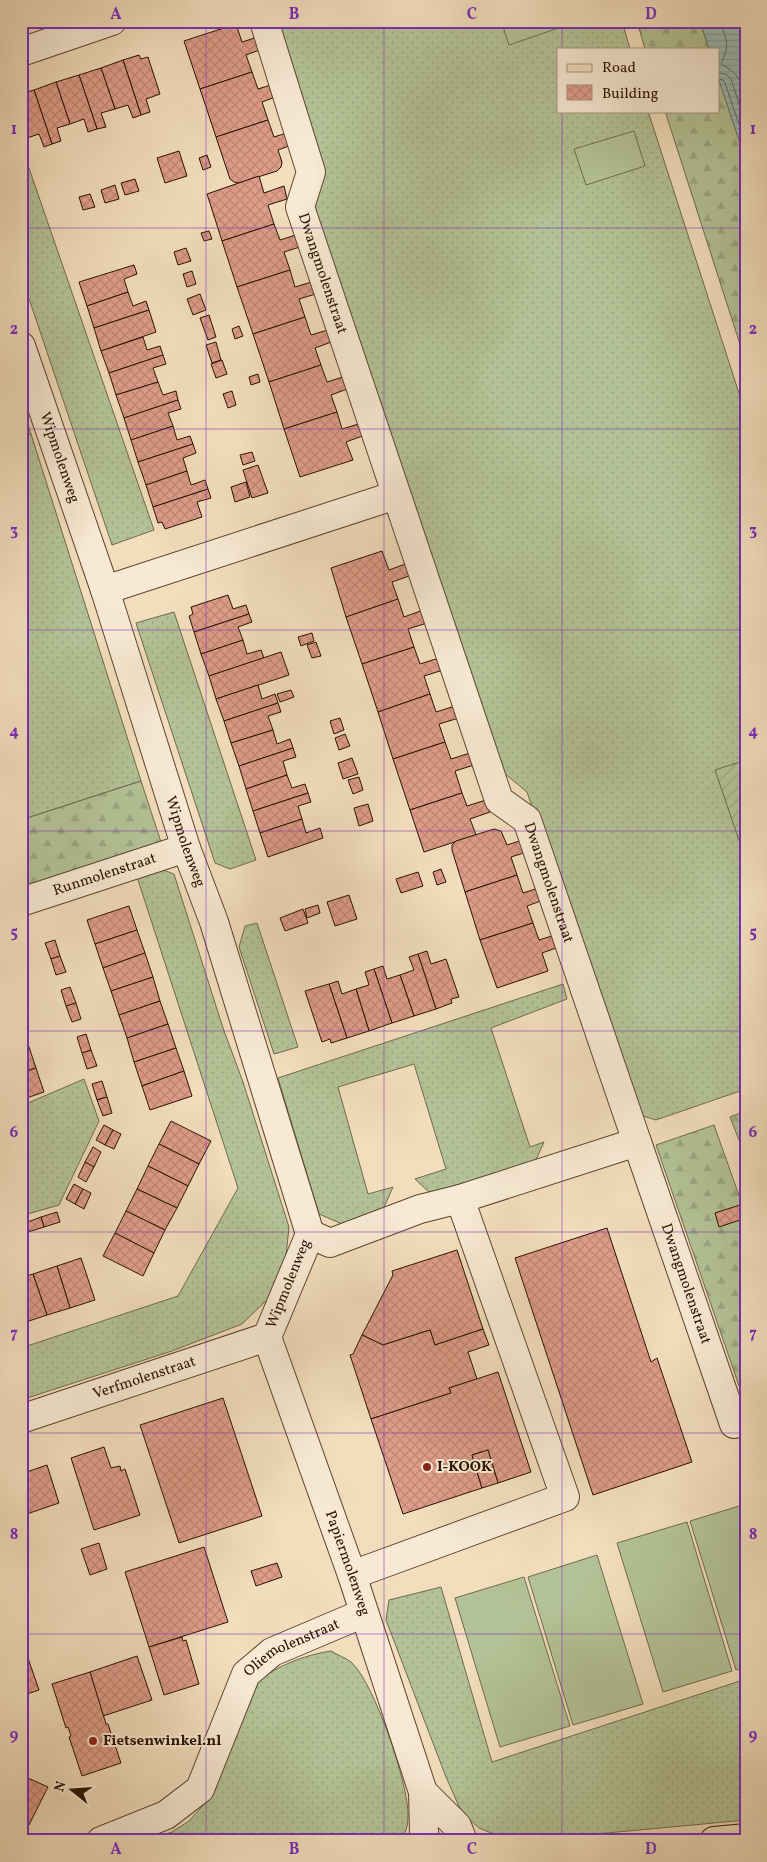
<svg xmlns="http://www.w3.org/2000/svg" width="767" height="1862" font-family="Vollkorn,serif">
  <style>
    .grass { fill: url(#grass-dots); stroke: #6f6a4b }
    .forest { fill: url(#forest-firs); stroke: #6f6a4b }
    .garden { fill: url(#garden-furrows); stroke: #6f6a4b }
    .pitch { fill: #b3c296; stroke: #6f6a4b }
    .water { fill: url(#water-rules); stroke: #6e776c }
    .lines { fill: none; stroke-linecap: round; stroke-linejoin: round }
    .shore { stroke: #63665a; stroke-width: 1 }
    .building { fill: url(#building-cross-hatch); stroke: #2b1100 }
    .minor-casing { stroke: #5d442f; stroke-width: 30 }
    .major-casing { stroke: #2b1100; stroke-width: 30 }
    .minor { stroke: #f7e9d3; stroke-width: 28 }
    .major { stroke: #f2ddbc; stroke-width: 28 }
    .grid { fill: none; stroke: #7b2cbf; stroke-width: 1; stroke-opacity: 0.55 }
    .poi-dot { fill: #8f2418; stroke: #f7e9d3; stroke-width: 2 }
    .labels { text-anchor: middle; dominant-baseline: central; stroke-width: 4; stroke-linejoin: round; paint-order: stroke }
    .street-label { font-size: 15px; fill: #2b1100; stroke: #f7e9d3 }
    .poi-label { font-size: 15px; font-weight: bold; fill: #2b1100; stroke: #f7e9d3; text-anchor: start }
    .neatline { fill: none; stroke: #7b2cbf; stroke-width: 2 }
    .grid-label { font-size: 16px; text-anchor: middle; font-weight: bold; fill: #7b2cbf }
  </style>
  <defs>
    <pattern id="grass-dots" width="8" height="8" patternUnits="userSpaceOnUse" patternTransform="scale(1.25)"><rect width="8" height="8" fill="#b3c296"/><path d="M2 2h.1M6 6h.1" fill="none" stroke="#9aa680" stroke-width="1.8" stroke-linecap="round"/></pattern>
    <pattern id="forest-firs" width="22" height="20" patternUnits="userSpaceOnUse" patternTransform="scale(1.25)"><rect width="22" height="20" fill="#b3c296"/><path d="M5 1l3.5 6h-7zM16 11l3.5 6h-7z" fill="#9aa680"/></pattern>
    <pattern id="garden-furrows" width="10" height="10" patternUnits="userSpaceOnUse" patternTransform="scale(1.25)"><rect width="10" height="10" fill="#b3c296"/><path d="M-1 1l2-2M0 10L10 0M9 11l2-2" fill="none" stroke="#9aa680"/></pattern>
    <pattern id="water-rules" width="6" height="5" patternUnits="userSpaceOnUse" patternTransform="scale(1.25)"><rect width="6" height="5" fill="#9bbbb4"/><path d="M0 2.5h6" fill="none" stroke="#86a099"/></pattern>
    <pattern id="building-cross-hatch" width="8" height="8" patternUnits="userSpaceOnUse" patternTransform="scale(1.25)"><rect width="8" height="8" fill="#de9d89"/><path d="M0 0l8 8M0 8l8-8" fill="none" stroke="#bf8674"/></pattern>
  </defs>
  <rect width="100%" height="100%" fill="#f2ddbc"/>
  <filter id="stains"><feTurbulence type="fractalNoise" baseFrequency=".004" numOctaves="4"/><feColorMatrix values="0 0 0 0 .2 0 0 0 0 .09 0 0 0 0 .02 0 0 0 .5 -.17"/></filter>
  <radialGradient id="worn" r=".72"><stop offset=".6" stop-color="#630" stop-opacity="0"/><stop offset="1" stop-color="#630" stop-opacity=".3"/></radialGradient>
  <!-- grass -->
  <g class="grass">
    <polygon points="277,21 622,21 630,49 558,49 558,111 648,111 746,415 746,1089 656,1120 636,1114 527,792 498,768 311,204 322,160"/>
    <polygon points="21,145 154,530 112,545 21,275"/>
    <polygon points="31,434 141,781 21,820 21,437"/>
    <polygon points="174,612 256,860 230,869 215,863 136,623"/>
    <polygon points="163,870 174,874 223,1028 243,1082 289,1227 286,1256 268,1299 242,1324 172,1351 21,1400 21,1348 178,1296 238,1188 137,877"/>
    <polygon points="257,923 298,1047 274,1054 239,947 245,926"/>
    <polygon points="563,984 567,999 491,1028 530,1147 544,1142 535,1162 432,1195 415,1179 446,1169 414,1064 338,1087 368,1194 393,1187 381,1214 342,1224 319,1214 278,1078"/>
    <polygon points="84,1079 99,1121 59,1205 21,1216 21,1106"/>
    <polygon points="441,1587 492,1762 746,1679 746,1820 564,1837 506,1839 479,1828 462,1813 446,1777 386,1620 389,1600"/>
    <path d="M 331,1651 C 337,1655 346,1658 351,1662 C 374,1682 409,1785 408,1816 C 408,1826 406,1833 400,1841 L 144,1841 L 172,1832 L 189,1821 L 207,1801 L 257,1682 C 278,1665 305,1655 331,1651 Z"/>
  </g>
  <!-- forest -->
  <g class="forest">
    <polygon points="637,21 700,21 709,49 645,49"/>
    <polygon points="718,77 746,161 746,363 665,111 718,111"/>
    <polygon points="21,401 31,434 21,437"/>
    <polygon points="141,781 161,842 21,887 21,820"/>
    <polygon points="746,1111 746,1158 730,1117"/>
    <polygon points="714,1125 746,1215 746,1406 656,1145"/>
  </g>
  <!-- garden -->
  <polygon class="garden" points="746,760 746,861 715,770"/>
  <!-- pitch -->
  <g class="pitch">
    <polygon points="501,21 579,21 509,45"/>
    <polygon points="634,131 645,166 586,185 574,149"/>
    <polygon points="746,1504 746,1667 736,1670 690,1521"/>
    <polygon points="687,1522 732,1671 663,1692 617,1543"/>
    <polygon points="597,1555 643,1704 573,1725 528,1577"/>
    <polygon points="524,1577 570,1726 500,1747 455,1598"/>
  </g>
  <!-- water -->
  <polygon class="water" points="700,21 746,21 746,161 718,77 718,49 709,49"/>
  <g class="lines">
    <!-- shore -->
    <g class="shore">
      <path d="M 720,21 C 727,42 730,43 721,64 C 741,75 739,79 746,101"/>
      <polyline points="718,73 726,74 731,79 746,125"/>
      <polyline points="718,79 723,80 725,83 746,145"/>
    </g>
  </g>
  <!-- building -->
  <g class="building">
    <polygon points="236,24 242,42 261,36 265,48 246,55 252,72 200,89 184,41"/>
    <polygon points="139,55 141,59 148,57 160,94 146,99 150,112 141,115 123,60"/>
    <polygon points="123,60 141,115 133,118 128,105 115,109 101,68"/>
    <polygon points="101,68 115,109 101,113 106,127 97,129 79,75"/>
    <polygon points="252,72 258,89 277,83 281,95 262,102 268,120 216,137 200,89"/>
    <polygon points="79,75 97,129 88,132 84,119 70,124 56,82"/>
    <polygon points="56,82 70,124 57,128 61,141 52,144 34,90"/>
    <polygon points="34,90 52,144 44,147 39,134 24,139 21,130 21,94"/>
    <polygon points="268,120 274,137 293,131 297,143 278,150 282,162 281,167 277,171 239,183 234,182 230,179 216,137"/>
    <polygon points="179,151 187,176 165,183 157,158"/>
    <polygon points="207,155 211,167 203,170 199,158"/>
    <polygon points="259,176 264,193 284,186 287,199 268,205 274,224 222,241 207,194"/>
    <polygon points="135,179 139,191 125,195 121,183"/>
    <polygon points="115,185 119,199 105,203 101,190"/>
    <polygon points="90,194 95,207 83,210 79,197"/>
    <polygon points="274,224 280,240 299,234 303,246 284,252 290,270 237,287 222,241"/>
    <polygon points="209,231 212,239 204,241 201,233"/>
    <polygon points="186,248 191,261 178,265 174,252"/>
    <polygon points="134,265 137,274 124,279 128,292 87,306 79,282"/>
    <polygon points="290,270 295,287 315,281 319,293 299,299 305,317 253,334 237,287"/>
    <polygon points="192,271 196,284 187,287 183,274"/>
    <polygon points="128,292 133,306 146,301 149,310 94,328 87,306"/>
    <polygon points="200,294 206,310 193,315 187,299"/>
    <polygon points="149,310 156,332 101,351 94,328"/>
    <polygon points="209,315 216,337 208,340 200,318"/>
    <polygon points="305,317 311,335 331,329 334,341 315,348 321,365 269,382 253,334"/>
    <polygon points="239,326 243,336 235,339 232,329"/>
    <polygon points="143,337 147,350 160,346 163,355 109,373 101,351"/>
    <polygon points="216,342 221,360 212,363 206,345"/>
    <polygon points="163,355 166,364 153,368 158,382 116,395 109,373"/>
    <polygon points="222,360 227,374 216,378 211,364"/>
    <polygon points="321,365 327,382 346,376 350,388 331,395 337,412 284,429 269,382"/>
    <polygon points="258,374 260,382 251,385 249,377"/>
    <polygon points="158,382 163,395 176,391 178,400 124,418 116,395"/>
    <polygon points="232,391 236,405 228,408 223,394"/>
    <polygon points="178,400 181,409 168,413 173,426 131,440 124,418"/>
    <polygon points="337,412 342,429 362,423 365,435 346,442 353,460 300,477 284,429"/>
    <polygon points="173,426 177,440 190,436 193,444 138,462 131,440"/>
    <polygon points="193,444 196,453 183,458 187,471 146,485 138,462"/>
    <polygon points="252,452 255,461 243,465 240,455"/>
    <polygon points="258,465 268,493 252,498 243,470"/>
    <polygon points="187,471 191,485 205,480 208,489 153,507 146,485"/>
    <polygon points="246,482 250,497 235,502 231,487"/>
    <polygon points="208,489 211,498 197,502 202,517 165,529 162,522 158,523 153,507"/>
    <polygon points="382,551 389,570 408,563 412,575 392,582 398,599 346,617 331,568"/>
    <polygon points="228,595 233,609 246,605 249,614 194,632 189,616 193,614 191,607"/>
    <polygon points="398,599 404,617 423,610 427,623 408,629 414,647 362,664 346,617"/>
    <polygon points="249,614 252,622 238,627 243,640 201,654 194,632"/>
    <polygon points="312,633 314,641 301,646 298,637"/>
    <polygon points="243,640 247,654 261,650 264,658 209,676 201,654"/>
    <polygon points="316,642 321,656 312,658 307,645"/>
    <polygon points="414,647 420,664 439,658 443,670 424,676 430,694 378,712 362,664"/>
    <polygon points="281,652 289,675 216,699 209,676"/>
    <polygon points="258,685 262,699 275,694 278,703 224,721 216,699"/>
    <polygon points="291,690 294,697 280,702 277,694"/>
    <polygon points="430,694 436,712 455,706 459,718 439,724 445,742 393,759 378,712"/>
    <polygon points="278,703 281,712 268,716 273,730 231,743 224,721"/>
    <polygon points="340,718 344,730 334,734 330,721"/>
    <polygon points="273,730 277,744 290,739 293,748 239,766 231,743"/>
    <polygon points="345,734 350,746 339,750 335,738"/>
    <polygon points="445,742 451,759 470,753 474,765 455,771 462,793 410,810 393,759"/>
    <polygon points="293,748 296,757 283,761 287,775 246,789 239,766"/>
    <polygon points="352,758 358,774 343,779 338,763"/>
    <polygon points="287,775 292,788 305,784 308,793 253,811 246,789"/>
    <polygon points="359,777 363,790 353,794 348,780"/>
    <polygon points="308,793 311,802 298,806 302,819 260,833 253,811"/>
    <polygon points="462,793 467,806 486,800 490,812 470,819 476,835 424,852 410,810"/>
    <polygon points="368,804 373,821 359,826 354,808"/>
    <polygon points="302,819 306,833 320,828 323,838 268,857 260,833"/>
    <polygon points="494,829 501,831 507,845 526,839 530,851 511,857 517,875 465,892 452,850 452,845 456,841"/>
    <polygon points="441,869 446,882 437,885 433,872"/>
    <polygon points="418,872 423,886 401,893 396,879"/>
    <polygon points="517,875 523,893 542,887 546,899 527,906 533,923 480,940 465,892"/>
    <polygon points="349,895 357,919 335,926 327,902"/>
    <polygon points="318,905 320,913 307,918 305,909"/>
    <polygon points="129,906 137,930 95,944 87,920"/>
    <polygon points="303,909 308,923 285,931 280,918"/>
    <polygon points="533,923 539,940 558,934 562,946 542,953 548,971 497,988 480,940"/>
    <polygon points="137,930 145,953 103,968 95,944"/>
    <polygon points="55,940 60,956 51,959 45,943"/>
    <polygon points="427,951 431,964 446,959 459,997 451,999 452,1003 436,1009 418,954"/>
    <polygon points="145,953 153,977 111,991 103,968"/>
    <polygon points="418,954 436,1009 414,1016 400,975 414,970 409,957"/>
    <polygon points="60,956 66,972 56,975 51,959"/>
    <polygon points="383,966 387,979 400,975 414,1016 392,1023 374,969"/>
    <polygon points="374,969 392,1023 369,1031 356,989 369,985 365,972"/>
    <polygon points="153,977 160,1001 119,1015 111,991"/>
    <polygon points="338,981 342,994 356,989 369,1031 347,1038 329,984"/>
    <polygon points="329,984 347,1038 331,1043 330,1039 322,1042 305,991"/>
    <polygon points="70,987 76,1003 66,1006 61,990"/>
    <polygon points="160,1001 168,1024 127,1038 119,1015"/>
    <polygon points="76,1003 81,1019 72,1022 66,1006"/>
    <polygon points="168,1024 176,1048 134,1062 127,1038"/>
    <polygon points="21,1025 28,1044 21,1047"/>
    <polygon points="86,1034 91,1050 82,1053 77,1037"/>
    <polygon points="28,1044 36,1068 21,1073 21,1047"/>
    <polygon points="176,1048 184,1071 142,1086 134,1062"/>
    <polygon points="91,1050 97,1066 87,1069 82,1053"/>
    <polygon points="36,1068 44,1092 21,1100 21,1073"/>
    <polygon points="184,1071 192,1096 150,1110 142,1086"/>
    <polygon points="102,1081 107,1097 97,1100 92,1084"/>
    <polygon points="107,1097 112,1113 103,1116 97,1100"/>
    <polygon points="171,1121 211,1141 199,1164 159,1144"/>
    <polygon points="104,1125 113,1130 105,1145 96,1140"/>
    <polygon points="113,1130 121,1134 114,1149 105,1145"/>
    <polygon points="159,1144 199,1164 188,1186 148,1166"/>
    <polygon points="93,1147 101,1152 94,1167 85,1162"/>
    <polygon points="85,1162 94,1167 86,1182 78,1177"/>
    <polygon points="148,1166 188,1186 177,1208 137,1189"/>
    <polygon points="74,1184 83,1189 75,1204 66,1199"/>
    <polygon points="83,1189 91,1193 84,1209 75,1204"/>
    <polygon points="137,1189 177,1208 165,1230 126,1211"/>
    <polygon points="743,1204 746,1218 719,1227 715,1213"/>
    <polygon points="126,1211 165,1230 154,1253 115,1233"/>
    <polygon points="57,1212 60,1222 44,1227 41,1217"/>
    <polygon points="41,1217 44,1227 28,1232 25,1223"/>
    <polygon points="607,1228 651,1362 657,1358 692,1462 593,1495 515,1258"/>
    <polygon points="115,1233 154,1253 143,1276 103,1256"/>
    <polygon points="457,1250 483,1329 435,1345 430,1330 383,1345 362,1335 393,1275 392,1271"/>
    <polygon points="81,1258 95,1300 70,1308 57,1266"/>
    <polygon points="57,1266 70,1308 47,1315 33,1274"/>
    <polygon points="33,1274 47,1315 23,1323 21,1316 21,1278"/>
    <polygon points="483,1329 489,1345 468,1352 477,1379 449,1388 451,1393 371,1419 350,1355 353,1354 362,1335 383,1345 430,1330 435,1345"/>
    <polygon points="498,1372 531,1472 498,1483 488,1450 472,1455 482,1488 403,1514 371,1419 451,1393 449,1388"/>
    <polygon points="223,1398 262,1516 179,1543 140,1425"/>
    <polygon points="104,1447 111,1468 120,1466 121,1471 125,1469 140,1515 94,1530 71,1458"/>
    <polygon points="488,1450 498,1483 482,1488 472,1455"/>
    <polygon points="47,1465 59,1503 21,1516 21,1474"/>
    <polygon points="99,1543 107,1569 90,1575 81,1549"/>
    <polygon points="204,1547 228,1622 149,1647 125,1572"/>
    <polygon points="277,1563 282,1577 256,1586 251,1571"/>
    <polygon points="182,1637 183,1641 186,1640 199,1684 164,1695 149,1647"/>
    <polygon points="21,1638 39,1690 21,1696"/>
    <polygon points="137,1656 152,1700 103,1716 90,1672"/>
    <polygon points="90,1672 106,1724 108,1724 121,1763 82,1776 69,1737 71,1736 68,1727 66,1728 52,1684"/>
    <polygon points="21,1758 28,1778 48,1787 29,1825 21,1821"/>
  </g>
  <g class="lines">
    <!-- minor casing -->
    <g class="minor-casing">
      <g id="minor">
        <path id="s1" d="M 264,21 L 311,172 L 300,207 L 499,800 L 527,820 L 637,1142 L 460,1199 L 420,1209 L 330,1243 L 310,1234"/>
        <polyline points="21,52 112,21"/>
        <path id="s2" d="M 21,346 L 105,590 L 186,848 L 214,922 L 310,1234 L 267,1337"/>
        <polyline points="105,590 396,495"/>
        <path id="s3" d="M 21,902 L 186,848"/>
        <path id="s4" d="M 637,1142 L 734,1424"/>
        <path id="s5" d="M 267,1337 L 352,1575 L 423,1792 L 424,1833 L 426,1841"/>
        <path id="s6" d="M 21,1419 L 267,1337"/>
        <polyline points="352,1575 565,1497 460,1199"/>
        <polyline points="423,1792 457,1826 463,1841"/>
        <path id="s7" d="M 101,1841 L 166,1815 L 200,1789 L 246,1674 L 272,1652 L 364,1613"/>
      </g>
    </g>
    <!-- major casing -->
    <g class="major-casing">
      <polyline id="major" points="714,1841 746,1838"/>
    </g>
    <!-- minor -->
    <use href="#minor" class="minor"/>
    <!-- major -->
    <use href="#major" class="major"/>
  </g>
  <!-- grid -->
  <path class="grid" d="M 206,21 L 206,1841M 384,21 L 384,1841M 562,21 L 562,49M 562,111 L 562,1841M 21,228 L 746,228M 21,429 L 746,429M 21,630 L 746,630M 21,831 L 746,831M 21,1031 L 746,1031M 21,1232 L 746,1232M 21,1433 L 746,1433M 21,1634 L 746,1634"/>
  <!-- markers -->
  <g class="poi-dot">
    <circle cx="427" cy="1467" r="5"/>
    <circle cx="93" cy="1741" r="5"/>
  </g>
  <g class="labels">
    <!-- street labels -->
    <g class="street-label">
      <text stroke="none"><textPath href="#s1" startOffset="265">Dwangmolenstraat</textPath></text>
      <text stroke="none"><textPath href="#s2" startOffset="118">Wipmolenweg</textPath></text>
      <text stroke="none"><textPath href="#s2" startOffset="522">Wipmolenweg</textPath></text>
      <text stroke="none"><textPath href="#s3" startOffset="88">Runmolenstraat</textPath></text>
      <text stroke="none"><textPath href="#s1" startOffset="921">Dwangmolenstraat</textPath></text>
      <text stroke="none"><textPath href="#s4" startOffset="150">Dwangmolenstraat</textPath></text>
      <text transform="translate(289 1284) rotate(-68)">Wipmolenweg</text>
      <text stroke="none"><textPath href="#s6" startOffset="130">Verfmolenstraat</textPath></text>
      <text stroke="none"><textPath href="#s5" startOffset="240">Papiermolenweg</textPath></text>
      <text stroke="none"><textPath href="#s7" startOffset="290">Oliemolenstraat</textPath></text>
    </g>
    <!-- poi labels -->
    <g class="poi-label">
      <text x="437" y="1467">I-KOOK</text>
      <text x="103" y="1741">Fietsenwinkel.nl</text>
    </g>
  </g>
  <!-- margin -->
  <rect width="767" height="1862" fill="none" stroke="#f2ddbc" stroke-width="55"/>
  <!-- legend -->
  <rect x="557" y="48" width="162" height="65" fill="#f7e9d3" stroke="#a5937f"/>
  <rect x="567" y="64" width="25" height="8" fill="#f2ddbc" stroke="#a5937f"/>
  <text x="602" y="72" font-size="15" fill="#2b1100">Road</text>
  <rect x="567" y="85" width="25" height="15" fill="url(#building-cross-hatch)" stroke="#a5937f"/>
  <text x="602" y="98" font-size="15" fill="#2b1100">Building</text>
  <!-- north arrow -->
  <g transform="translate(72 1790) rotate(287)" stroke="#f7e9d3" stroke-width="4" paint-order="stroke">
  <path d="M0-4L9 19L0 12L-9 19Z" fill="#2b1100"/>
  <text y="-8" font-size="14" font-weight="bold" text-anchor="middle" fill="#2b1100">N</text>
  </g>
  <rect x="28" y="28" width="712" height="1806" class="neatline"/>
  <g class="grid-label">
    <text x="116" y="19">A</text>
    <text x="294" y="19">B</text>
    <text x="472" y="19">C</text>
    <text x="651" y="19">D</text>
    <text x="14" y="134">1</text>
    <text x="753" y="134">1</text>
    <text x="14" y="334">2</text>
    <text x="753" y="334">2</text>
    <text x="14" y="535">3</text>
    <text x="753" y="535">3</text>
    <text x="14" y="736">4</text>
    <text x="753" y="736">4</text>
    <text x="14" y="937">5</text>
    <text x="753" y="937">5</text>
    <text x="14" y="1137">6</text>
    <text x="753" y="1137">6</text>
    <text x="14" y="1338">7</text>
    <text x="753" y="1338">7</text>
    <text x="14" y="1539">8</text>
    <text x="753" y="1539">8</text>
    <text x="14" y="1740">9</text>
    <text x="753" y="1740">9</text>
    <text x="116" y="1854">A</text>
    <text x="294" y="1854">B</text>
    <text x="472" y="1854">C</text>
    <text x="651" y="1854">D</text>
  </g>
  <rect width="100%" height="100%" filter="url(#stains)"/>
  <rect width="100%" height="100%" fill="url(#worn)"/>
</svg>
